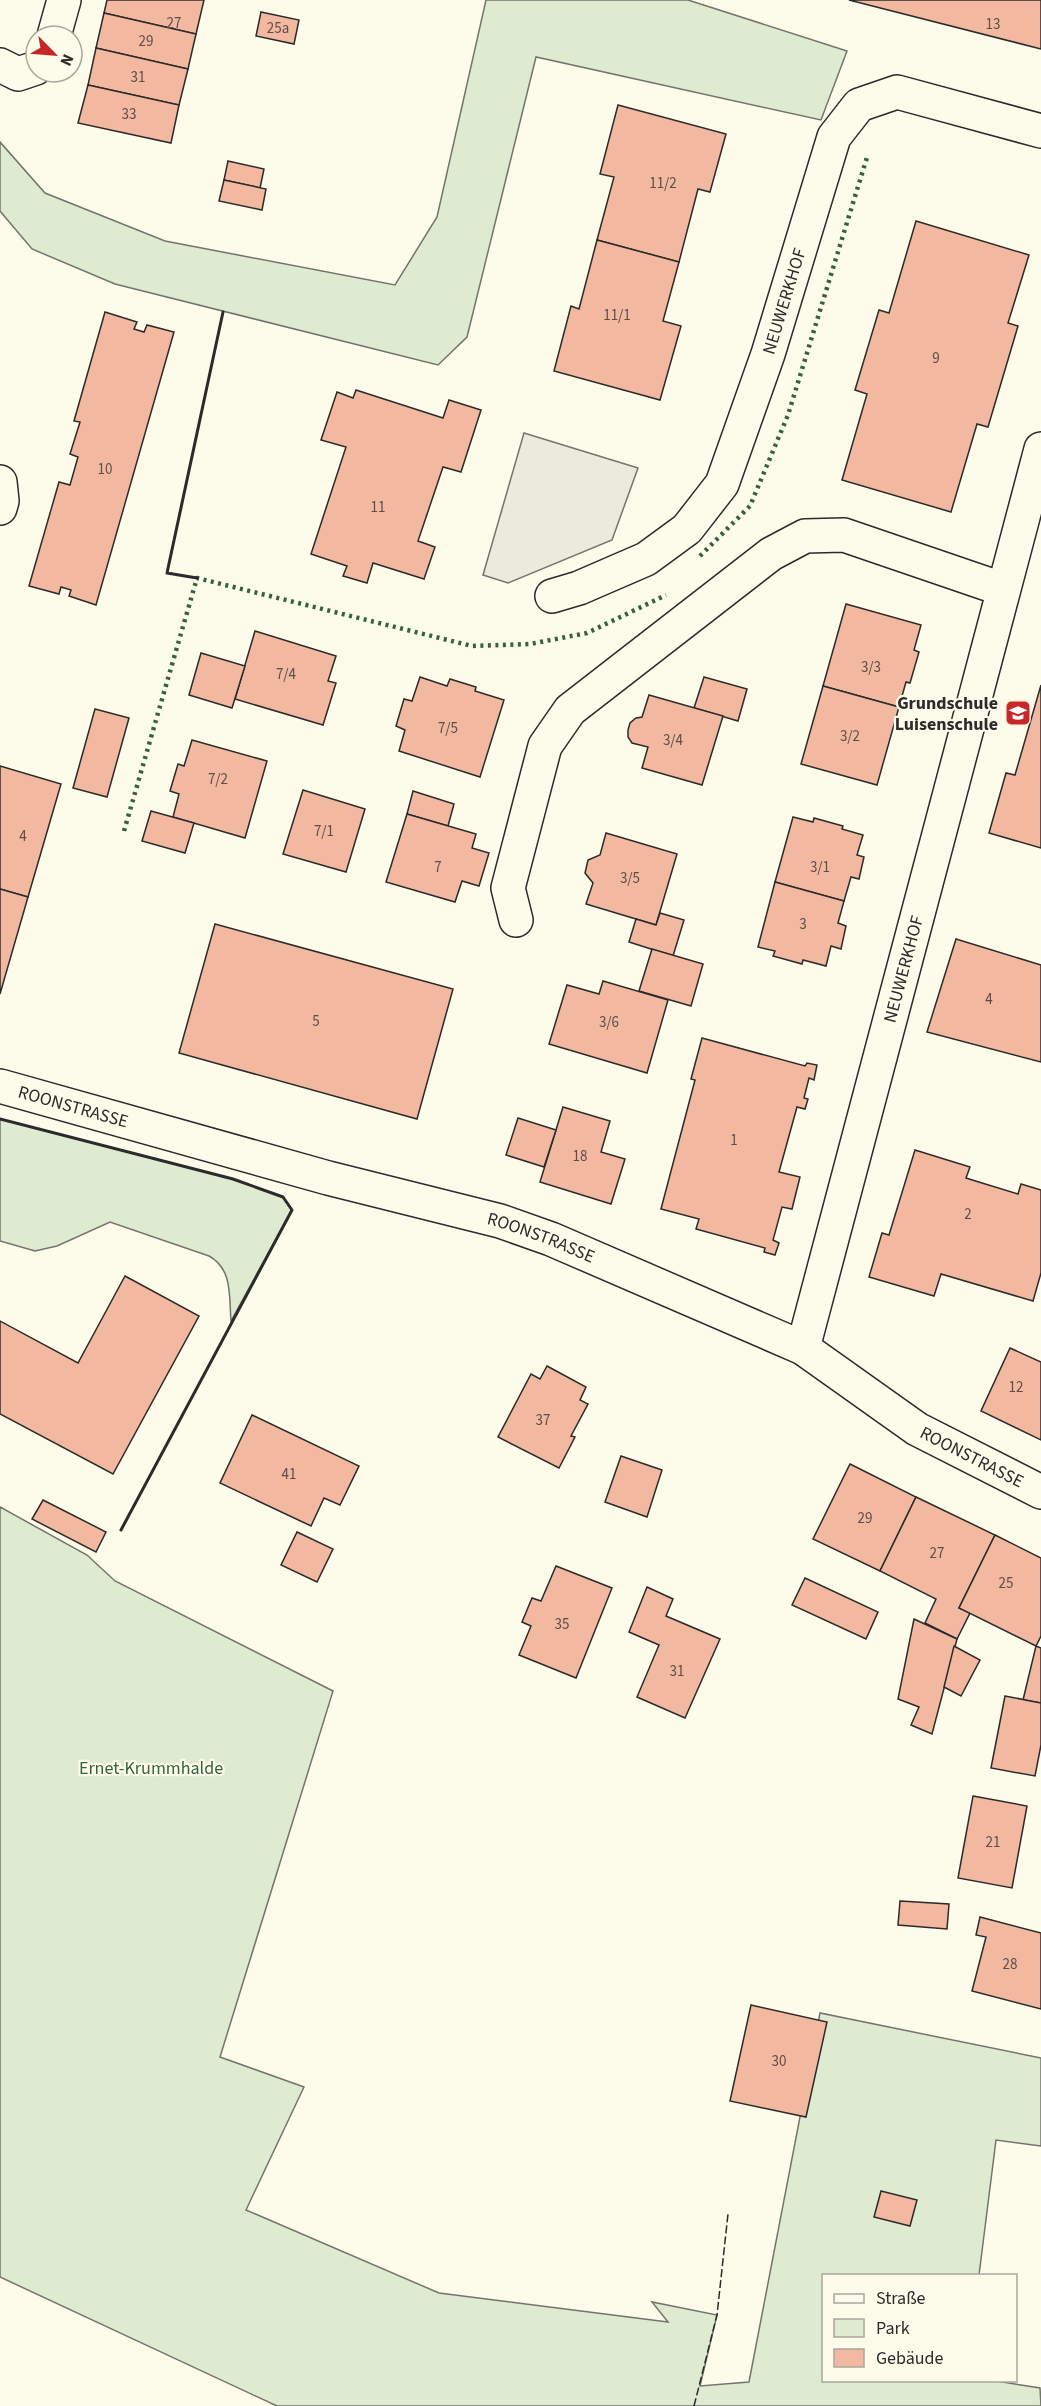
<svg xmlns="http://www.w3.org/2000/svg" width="1041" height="2406" font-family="'Source Sans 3',sans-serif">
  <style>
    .green { fill: #deebd1; stroke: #74746e; stroke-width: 1.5 }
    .parking { fill: #eceadb; stroke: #74746e; stroke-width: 1.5 }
    .building { fill: #f2b8a0; stroke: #2b2b2b; stroke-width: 1.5 }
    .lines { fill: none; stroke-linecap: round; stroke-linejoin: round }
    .minor-casing { stroke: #2b2b2b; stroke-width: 36 }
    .minor { stroke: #fdfbea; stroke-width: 33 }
    .hedge { stroke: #34623c; stroke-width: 4.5; stroke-dasharray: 3 4.5; stroke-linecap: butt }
    .fence { stroke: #2b2b2b; stroke-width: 1.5; stroke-dasharray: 8 3; stroke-linecap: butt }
    .wall { stroke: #2b2b2b; stroke-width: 3 }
    .labels { text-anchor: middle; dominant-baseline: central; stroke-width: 4.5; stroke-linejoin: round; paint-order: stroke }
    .number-label { font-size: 15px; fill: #5d4e48 }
    .street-label { font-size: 18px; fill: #2b2b2b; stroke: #fdfbea }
    .poi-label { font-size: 18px; font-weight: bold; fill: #2b2b2b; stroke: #fdfbea; text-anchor: end }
    .park-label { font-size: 18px; fill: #34623c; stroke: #fdfbea }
  </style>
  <rect width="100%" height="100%" fill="#fdfbea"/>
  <!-- green -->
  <g class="green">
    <polygon points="486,0 688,0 847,51 821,120 536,57 467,337 438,365 115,284 32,249 0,211 0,142 45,193 165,241 395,285 437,217"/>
    <path d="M 0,1119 L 233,1179 L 283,1197 L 292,1210 L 231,1321 C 229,1297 233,1269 209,1256 L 110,1222 L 57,1246 L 35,1251 L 0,1241 Z"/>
    <polygon points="0,1507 87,1555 115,1581 333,1691 220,2057 304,2087 246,2210 439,2293 668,2322 652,2302 717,2315 700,2386 749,2382 820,2013 1041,2058 1041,2146 996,2140 979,2275 824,2276 824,2380 996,2381 1040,2388 1041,2406 277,2406 0,2277"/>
  </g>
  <!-- parking -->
  <polygon class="parking" points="524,433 638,468 612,540 508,583 483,575"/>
  <!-- building -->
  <g class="building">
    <polygon points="107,0 204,0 196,34 104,13"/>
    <polygon points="849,0 1041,0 1041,49"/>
    <polygon points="261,12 299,20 294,44 256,36"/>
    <polygon points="104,13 196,34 188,69 96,48"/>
    <polygon points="96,48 188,69 179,105 88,85"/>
    <polygon points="88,85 179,105 171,143 78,123"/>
    <polygon points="618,105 726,134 710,192 698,189 679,262 597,240 614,177 600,174"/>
    <polygon points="228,161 264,169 260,188 224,180"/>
    <polygon points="224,180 266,189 262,210 219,201"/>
    <polygon points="916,221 1029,255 1008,323 1018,326 988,427 977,424 951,512 842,480 867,394 855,390 879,310 889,313"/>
    <polygon points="597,240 679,262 663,321 681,326 660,400 554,371 571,306 579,309"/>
    <polygon points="105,312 137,322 134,329 144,332 147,325 174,332 96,605 69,596 71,590 61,587 59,594 29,586 59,482 70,485 78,457 70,454 80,422 74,421"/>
    <polygon points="356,390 443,418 449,400 481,410 461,472 443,467 418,541 435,547 424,579 373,563 367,583 343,576 347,566 311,554 346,447 321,440 337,392 353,398"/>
    <polygon points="846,604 921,625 914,650 919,652 910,683 906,682 899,707 823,686"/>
    <polygon points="255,631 336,656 328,681 336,683 323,725 235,699"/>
    <polygon points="201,653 245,666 232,708 189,695"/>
    <polygon points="420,677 447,686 450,679 476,687 475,691 504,700 480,777 399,751 405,730 396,726 404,699 412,701"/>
    <polygon points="704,677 747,689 738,721 694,708"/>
    <polygon points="1041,685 1041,848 989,833 1006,773 1015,775"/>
    <polygon points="823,686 899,707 877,785 801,764"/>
    <polygon points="649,695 723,716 702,785 642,768 648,747 632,743 628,737 628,730 630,723 636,718 642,717"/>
    <polygon points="95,709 129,718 107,797 73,788"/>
    <polygon points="192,740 267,761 245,838 173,817 179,794 170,791 178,764 184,766"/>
    <polygon points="0,766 61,784 28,897 0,889"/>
    <polygon points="303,790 365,809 346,872 283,854"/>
    <polygon points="413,791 454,804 448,826 407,814"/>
    <polygon points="151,811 194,823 185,853 142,841"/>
    <polygon points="407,814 476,834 472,848 489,853 479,886 462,881 455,902 386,882"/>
    <polygon points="793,817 813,822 814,818 843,826 842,829 863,835 857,855 864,857 859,879 851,877 844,901 775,882"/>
    <polygon points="606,833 677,854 656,925 586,904 593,883 585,873 588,860 600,855"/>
    <polygon points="775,882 844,901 838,923 846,926 841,949 831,946 826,966 803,960 802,964 773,956 775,951 758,947"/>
    <polygon points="0,889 28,897 0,994"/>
    <polygon points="660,913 684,920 673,956 629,942 636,919 656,925"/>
    <polygon points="215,924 453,989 417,1119 179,1053"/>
    <polygon points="956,939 1041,965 1041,1062 927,1032"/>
    <polygon points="652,949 703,964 691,1006 639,991"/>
    <polygon points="603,981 668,1000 647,1073 549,1044 567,985 599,994"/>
    <polygon points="702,1038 805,1066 807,1063 817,1065 814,1080 809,1078 804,1098 808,1099 805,1109 797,1107 779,1172 800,1177 792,1209 782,1207 773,1240 779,1243 775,1255 764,1252 765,1248 696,1229 699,1219 661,1209 695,1080 691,1079"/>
    <polygon points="563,1107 610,1121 601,1152 625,1159 611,1204 540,1182"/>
    <polygon points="518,1118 556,1130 544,1167 506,1155"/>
    <polygon points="915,1150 970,1167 966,1178 982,1183 1018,1194 1021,1184 1041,1190 1041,1273 1033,1301 941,1274 934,1296 869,1277 882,1233 889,1235"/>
    <polygon points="125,1276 199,1316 113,1474 0,1414 0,1321 78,1363"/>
    <polygon points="1010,1348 1041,1362 1041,1440 981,1411"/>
    <polygon points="547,1366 586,1387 580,1400 588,1404 571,1436 575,1437 559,1468 498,1437 531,1374 540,1379"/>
    <polygon points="252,1415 359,1466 340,1505 324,1498 311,1526 220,1483"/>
    <polygon points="621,1456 662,1470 647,1517 605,1502"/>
    <polygon points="850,1464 916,1497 880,1571 813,1539"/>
    <polygon points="916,1497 995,1535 959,1608 970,1613 957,1639 925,1623 936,1599 880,1571"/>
    <polygon points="43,1500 106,1532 96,1552 32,1519"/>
    <polygon points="297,1532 333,1549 317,1582 281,1565"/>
    <polygon points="995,1535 1041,1558 1041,1636 1036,1646 959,1608"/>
    <polygon points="556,1566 612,1588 576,1678 519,1655 531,1626 522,1622 532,1598 541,1601"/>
    <polygon points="805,1578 878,1612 866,1639 792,1605"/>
    <polygon points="647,1587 673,1599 666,1616 720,1639 685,1718 637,1697 659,1645 629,1632"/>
    <polygon points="914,1619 957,1639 932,1734 911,1725 919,1707 898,1699"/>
    <polygon points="954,1646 980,1660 961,1696 944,1687"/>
    <polygon points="1036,1646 1041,1648 1041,1703 1023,1700"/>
    <polygon points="1005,1696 1041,1703 1041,1745 1035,1776 991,1768"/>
    <polygon points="973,1796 1027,1806 1012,1888 958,1878"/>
    <polygon points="900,1901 949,1904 947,1929 898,1925"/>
    <polygon points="980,1917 1041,1933 1041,2009 972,1991 986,1937 976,1935"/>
    <polygon points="751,2005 827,2022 806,2117 730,2101"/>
    <polygon points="881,2191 917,2200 910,2226 874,2217"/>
  </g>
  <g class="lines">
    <!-- minor casing -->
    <g class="minor-casing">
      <g id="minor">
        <polyline points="54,36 64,0"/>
        <polyline points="0,65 18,74 36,68"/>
        <polyline points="0,482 2,501 0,508"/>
        <path id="s1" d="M 552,596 L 579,588 L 646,559 L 687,529 L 722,484 L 768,354 L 834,137 L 859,105 L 897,92 L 1041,131"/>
        <polyline points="516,920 508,888 545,746 570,710 771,554 805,536 844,535 1002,589"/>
        <path id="s2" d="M 0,1086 L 328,1178 L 500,1221 L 551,1239 L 803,1348 L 917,1429 L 1041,1492"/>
        <path id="s3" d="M 803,1348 L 1041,449"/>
      </g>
    </g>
    <!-- minor -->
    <use href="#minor" class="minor"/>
    <!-- hedge -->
    <g class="hedge">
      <polyline points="700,556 750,506 788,415 868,154"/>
      <polyline points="124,831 197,578 472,646 530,644 587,633 666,595"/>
    </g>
    <!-- fence -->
    <polyline class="fence" points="694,2406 717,2315 728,2214"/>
    <!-- wall -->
    <g class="wall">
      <polyline points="197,578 167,573 223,312"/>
      <polyline points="0,1119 233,1179 283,1197 292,1210 121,1530"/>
    </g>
  </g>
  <!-- icons -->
  <defs>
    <g id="school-square" transform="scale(1.35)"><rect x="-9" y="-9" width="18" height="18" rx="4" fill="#c62828" stroke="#fdfbea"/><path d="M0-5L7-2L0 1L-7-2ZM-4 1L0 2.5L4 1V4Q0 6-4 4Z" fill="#fff"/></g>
  </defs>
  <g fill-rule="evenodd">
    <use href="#school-square" x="1018" y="713"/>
  </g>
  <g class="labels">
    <!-- number labels -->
    <g class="number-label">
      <text x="174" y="23">27</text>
      <text x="993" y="24">13</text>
      <text x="278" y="28">25a</text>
      <text x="146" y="41">29</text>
      <text x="138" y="77">31</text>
      <text x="129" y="114">33</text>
      <text x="663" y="183">11/2</text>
      <text x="617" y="315">11/1</text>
      <text x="936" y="358">9</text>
      <text x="105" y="469">10</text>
      <text x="378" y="507">11</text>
      <text x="871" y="667">3/3</text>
      <text x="286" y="674">7/4</text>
      <text x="448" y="728">7/5</text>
      <text x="850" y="736">3/2</text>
      <text x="673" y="740">3/4</text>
      <text x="218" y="779">7/2</text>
      <text x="324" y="831">7/1</text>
      <text x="23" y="836">4</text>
      <text x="438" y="867">7</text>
      <text x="820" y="867">3/1</text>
      <text x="630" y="878">3/5</text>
      <text x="803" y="924">3</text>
      <text x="989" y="999">4</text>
      <text x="316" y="1021">5</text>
      <text x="609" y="1022">3/6</text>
      <text x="734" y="1140">1</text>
      <text x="580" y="1156">18</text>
      <text x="968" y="1214">2</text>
      <text x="1016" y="1387">12</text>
      <text x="543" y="1420">37</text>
      <text x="289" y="1474">41</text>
      <text x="865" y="1518">29</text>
      <text x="937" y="1553">27</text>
      <text x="1006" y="1583">25</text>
      <text x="562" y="1624">35</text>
      <text x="677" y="1671">31</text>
      <text x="993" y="1842">21</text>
      <text x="1010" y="1964">28</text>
      <text x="779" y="2061">30</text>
    </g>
    <!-- street labels -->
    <g class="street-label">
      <text stroke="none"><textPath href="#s1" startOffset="402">NEUWERKHOF</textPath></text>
      <text stroke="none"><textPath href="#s3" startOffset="392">NEUWERKHOF</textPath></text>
      <text stroke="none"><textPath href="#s2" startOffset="76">ROONSTRASSE</textPath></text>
      <text stroke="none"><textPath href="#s2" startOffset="562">ROONSTRASSE</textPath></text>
      <text stroke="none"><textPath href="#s2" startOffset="1048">ROONSTRASSE</textPath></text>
    </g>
    <!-- poi labels -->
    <g class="poi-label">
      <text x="998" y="703">Grundschule<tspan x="998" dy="21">Luisenschule</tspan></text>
    </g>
    <!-- park labels -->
    <g class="park-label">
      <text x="151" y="1768">Ernet-Krummhalde</text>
    </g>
  </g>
  <!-- legend -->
  <rect x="822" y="2274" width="195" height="108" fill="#fdfbea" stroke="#a9a89e" stroke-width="1.5"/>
  <rect x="834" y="2294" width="30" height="9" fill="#fdfbea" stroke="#a9a89e" stroke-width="1.5"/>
  <text x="876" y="2304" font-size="18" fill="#2b2b2b">Straße</text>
  <rect x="834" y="2319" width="30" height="18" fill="#deebd1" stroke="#a9a89e" stroke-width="1.5"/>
  <text x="876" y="2334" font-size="18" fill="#2b2b2b">Park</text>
  <rect x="834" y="2349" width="30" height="18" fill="#f2b8a0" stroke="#a9a89e" stroke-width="1.5"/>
  <text x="876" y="2364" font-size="18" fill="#2b2b2b">Gebäude</text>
  <!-- north arrow -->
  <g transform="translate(54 54) rotate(115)"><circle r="28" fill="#fdfbea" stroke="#a9a89e" stroke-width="1.5"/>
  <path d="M0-4.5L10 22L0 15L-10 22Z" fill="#c62828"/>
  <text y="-9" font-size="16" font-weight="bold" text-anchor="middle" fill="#2b2b2b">N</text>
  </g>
</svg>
